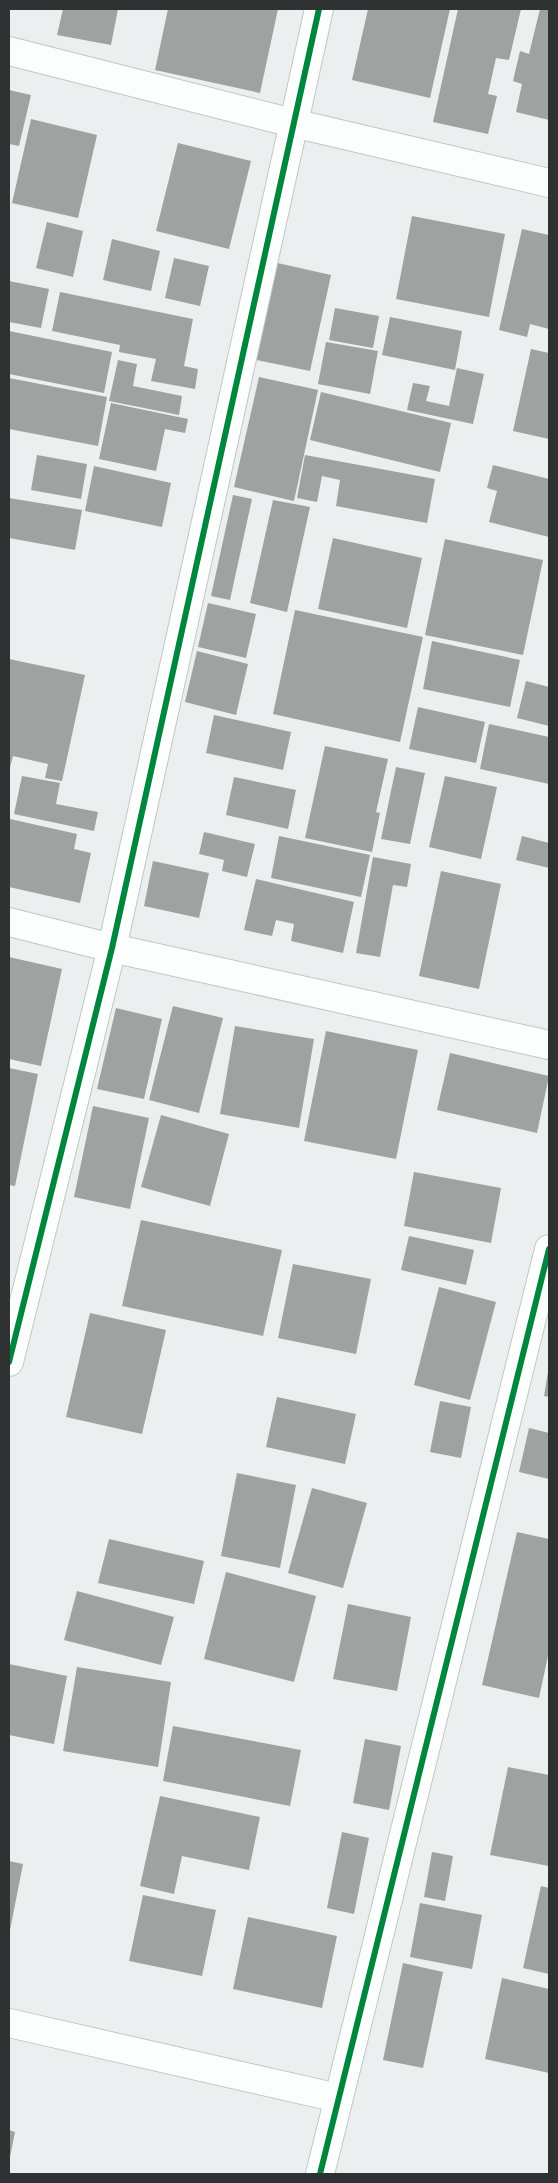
<svg xmlns="http://www.w3.org/2000/svg" width="558" height="2183" font-family="Barlow,sans-serif">
  <style>
    .building { fill: #a0a2a2 }
    .lines { fill: none; stroke-linecap: round; stroke-linejoin: round }
    .street-casing { stroke: #c3c6c6; stroke-width: 30 }
    .secondary-casing { stroke: #c3c6c6; stroke-width: 30 }
    .street { stroke: #fcfdfd; stroke-width: 28 }
    .secondary { stroke: #fcfdfd; stroke-width: 28 }
    .cycleway-casing { stroke: #fff; stroke-width: 9 }
    .cycleway { stroke: #00873e; stroke-width: 6 }
  </style>
  <rect width="100%" height="100%" fill="#ebefef"/>
  <!-- building -->
  <g class="building">
    <polygon points="63,9 118,9 111,45 57,35"/>
    <polygon points="168,9 278,9 260,93 155,70"/>
    <polygon points="368,9 450,9 430,98 352,80"/>
    <polygon points="458,9 521,9 509,60 496,58 488,94 497,96 488,134 433,122"/>
    <polygon points="540,9 549,9 549,120 516,112 522,84 513,81 520,51 529,54"/>
    <polygon points="9,90 31,95 19,146 9,144"/>
    <polygon points="31,119 97,135 78,218 12,203"/>
    <polygon points="178,143 251,161 229,249 156,231"/>
    <polygon points="412,216 505,234 489,317 396,299"/>
    <polygon points="47,222 83,231 73,277 36,268"/>
    <polygon points="522,229 549,235 549,329 530,324 527,337 499,330"/>
    <polygon points="112,239 160,251 151,291 103,280"/>
    <polygon points="174,258 209,266 200,306 165,298"/>
    <polygon points="273,262 331,275 310,371 252,359"/>
    <polygon points="9,281 49,289 41,328 9,322"/>
    <polygon points="60,292 193,319 184,366 198,369 195,389 151,381 156,359 119,352 120,345 52,331"/>
    <polygon points="335,308 379,316 373,348 329,340"/>
    <polygon points="390,317 462,331 455,370 382,355"/>
    <polygon points="9,331 112,352 104,393 9,374"/>
    <polygon points="326,342 378,351 370,394 318,384"/>
    <polygon points="531,349 549,353 549,439 513,431"/>
    <polygon points="118,360 137,364 133,386 182,396 179,415 109,401"/>
    <polygon points="457,368 484,374 473,424 407,410 413,383 430,386 426,401 449,406"/>
    <polygon points="259,377 318,390 294,501 234,487"/>
    <polygon points="9,378 107,397 98,446 9,429"/>
    <polygon points="321,392 451,423 440,472 310,440"/>
    <polygon points="111,403 188,419 185,433 165,429 156,471 99,459"/>
    <polygon points="37,455 87,464 81,499 31,490"/>
    <polygon points="305,455 435,479 427,523 336,506 340,480 322,476 317,502 297,498"/>
    <polygon points="493,465 549,479 549,537 489,522 497,491 487,488"/>
    <polygon points="94,466 171,483 162,527 85,511"/>
    <polygon points="233,495 252,499 230,600 211,596"/>
    <polygon points="9,498 82,510 75,550 9,538"/>
    <polygon points="273,500 310,507 287,612 250,603"/>
    <polygon points="333,538 422,558 407,628 318,609"/>
    <polygon points="445,539 543,560 523,655 425,635"/>
    <polygon points="208,603 256,614 246,658 198,647"/>
    <polygon points="295,610 423,637 400,742 273,714"/>
    <polygon points="432,641 520,660 510,707 423,689"/>
    <polygon points="197,651 248,664 236,715 185,702"/>
    <polygon points="9,659 85,675 62,781 45,778 48,764 13,756 9,771"/>
    <polygon points="526,681 549,687 549,726 517,718"/>
    <polygon points="418,707 485,722 476,763 409,749"/>
    <polygon points="214,715 291,732 283,770 206,753"/>
    <polygon points="489,724 549,737 549,784 480,769"/>
    <polygon points="325,746 388,759 376,812 380,813 372,852 305,838"/>
    <polygon points="396,767 425,773 410,844 381,839"/>
    <polygon points="22,776 60,783 56,804 98,812 94,831 14,814"/>
    <polygon points="445,776 497,787 481,859 429,847"/>
    <polygon points="234,777 296,790 288,829 226,815"/>
    <polygon points="10,819 77,834 74,849 91,853 80,903 9,887"/>
    <polygon points="204,832 255,844 247,877 222,871 224,860 199,854"/>
    <polygon points="279,836 370,855 361,897 271,878"/>
    <polygon points="522,836 549,843 549,868 516,860"/>
    <polygon points="373,857 411,864 407,887 393,885 380,957 356,953"/>
    <polygon points="153,861 209,873 199,918 144,906"/>
    <polygon points="441,871 501,884 479,989 419,976"/>
    <polygon points="256,879 354,902 343,953 291,941 294,924 276,920 272,936 244,930"/>
    <polygon points="9,957 62,969 41,1066 9,1059"/>
    <polygon points="173,1006 223,1018 199,1113 149,1100"/>
    <polygon points="116,1008 162,1019 144,1099 97,1089"/>
    <polygon points="235,1026 314,1039 299,1128 220,1114"/>
    <polygon points="326,1031 418,1050 396,1159 304,1141"/>
    <polygon points="450,1053 549,1076 537,1133 437,1110"/>
    <polygon points="9,1068 38,1074 15,1186 9,1185"/>
    <polygon points="93,1106 149,1118 130,1209 74,1197"/>
    <polygon points="161,1115 229,1134 210,1206 141,1187"/>
    <polygon points="414,1172 501,1188 491,1243 404,1226"/>
    <polygon points="141,1220 282,1250 263,1336 122,1306"/>
    <polygon points="409,1236 474,1250 466,1285 401,1270"/>
    <polygon points="293,1264 371,1279 356,1354 278,1338"/>
    <polygon points="439,1287 496,1302 470,1400 414,1385"/>
    <polygon points="90,1313 166,1330 142,1434 66,1417"/>
    <polygon points="548,1372 549,1372 549,1397 544,1396"/>
    <polygon points="277,1397 356,1414 345,1464 266,1447"/>
    <polygon points="440,1401 471,1407 461,1458 430,1452"/>
    <polygon points="529,1428 549,1433 549,1479 519,1472"/>
    <polygon points="237,1473 296,1485 280,1568 221,1556"/>
    <polygon points="312,1488 367,1503 343,1588 288,1573"/>
    <polygon points="517,1532 549,1539 549,1651 539,1698 482,1685"/>
    <polygon points="109,1539 204,1561 194,1604 98,1583"/>
    <polygon points="226,1572 316,1596 294,1682 204,1659"/>
    <polygon points="77,1591 174,1617 161,1665 64,1640"/>
    <polygon points="348,1604 411,1617 397,1691 333,1679"/>
    <polygon points="9,1664 67,1676 54,1744 9,1735"/>
    <polygon points="77,1667 171,1682 158,1767 63,1751"/>
    <polygon points="173,1726 301,1750 290,1806 163,1781"/>
    <polygon points="365,1739 401,1746 389,1810 353,1803"/>
    <polygon points="508,1767 549,1775 549,1866 490,1855"/>
    <polygon points="160,1796 260,1817 249,1870 182,1856 174,1894 140,1886"/>
    <polygon points="342,1832 369,1838 354,1914 327,1908"/>
    <polygon points="432,1852 453,1856 445,1901 424,1897"/>
    <polygon points="9,1861 23,1864 10,1930 9,1930"/>
    <polygon points="541,1886 549,1888 549,1974 523,1968"/>
    <polygon points="143,1895 216,1910 202,1976 129,1961"/>
    <polygon points="420,1903 482,1915 472,1969 410,1957"/>
    <polygon points="248,1917 337,1936 322,2008 233,1989"/>
    <polygon points="403,1963 443,1972 423,2068 383,2060"/>
    <polygon points="502,1978 549,1989 549,2073 485,2059"/>
    <polygon points="9,2130 15,2132 10,2157 9,2157"/>
  </g>
  <g class="lines">
    <!-- street casing -->
    <g class="street-casing">
      <g id="street">
        <polyline points="9,922 112,948 549,1045"/>
        <polyline points="9,1362 112,948 319,9"/>
        <polyline points="9,2023 338,2098"/>
        <polyline points="320,2174 549,1249"/>
      </g>
    </g>
    <!-- secondary casing -->
    <g class="secondary-casing">
      <polyline id="secondary" points="9,51 293,123 549,183"/>
    </g>
    <!-- street -->
    <use href="#street" class="street"/>
    <!-- secondary -->
    <use href="#secondary" class="secondary"/>
    <!-- cycleway casing -->
    <g class="cycleway-casing">
      <g id="cycleway">
        <polyline points="9,1362 112,948 319,9"/>
        <polyline points="320,2174 549,1249"/>
      </g>
    </g>
    <!-- cycleway -->
    <use href="#cycleway" class="cycleway"/>
  </g>
  <!-- border -->
  <rect width="558" height="2183" fill="none" stroke="#2f3232" stroke-width="20"/>
</svg>
